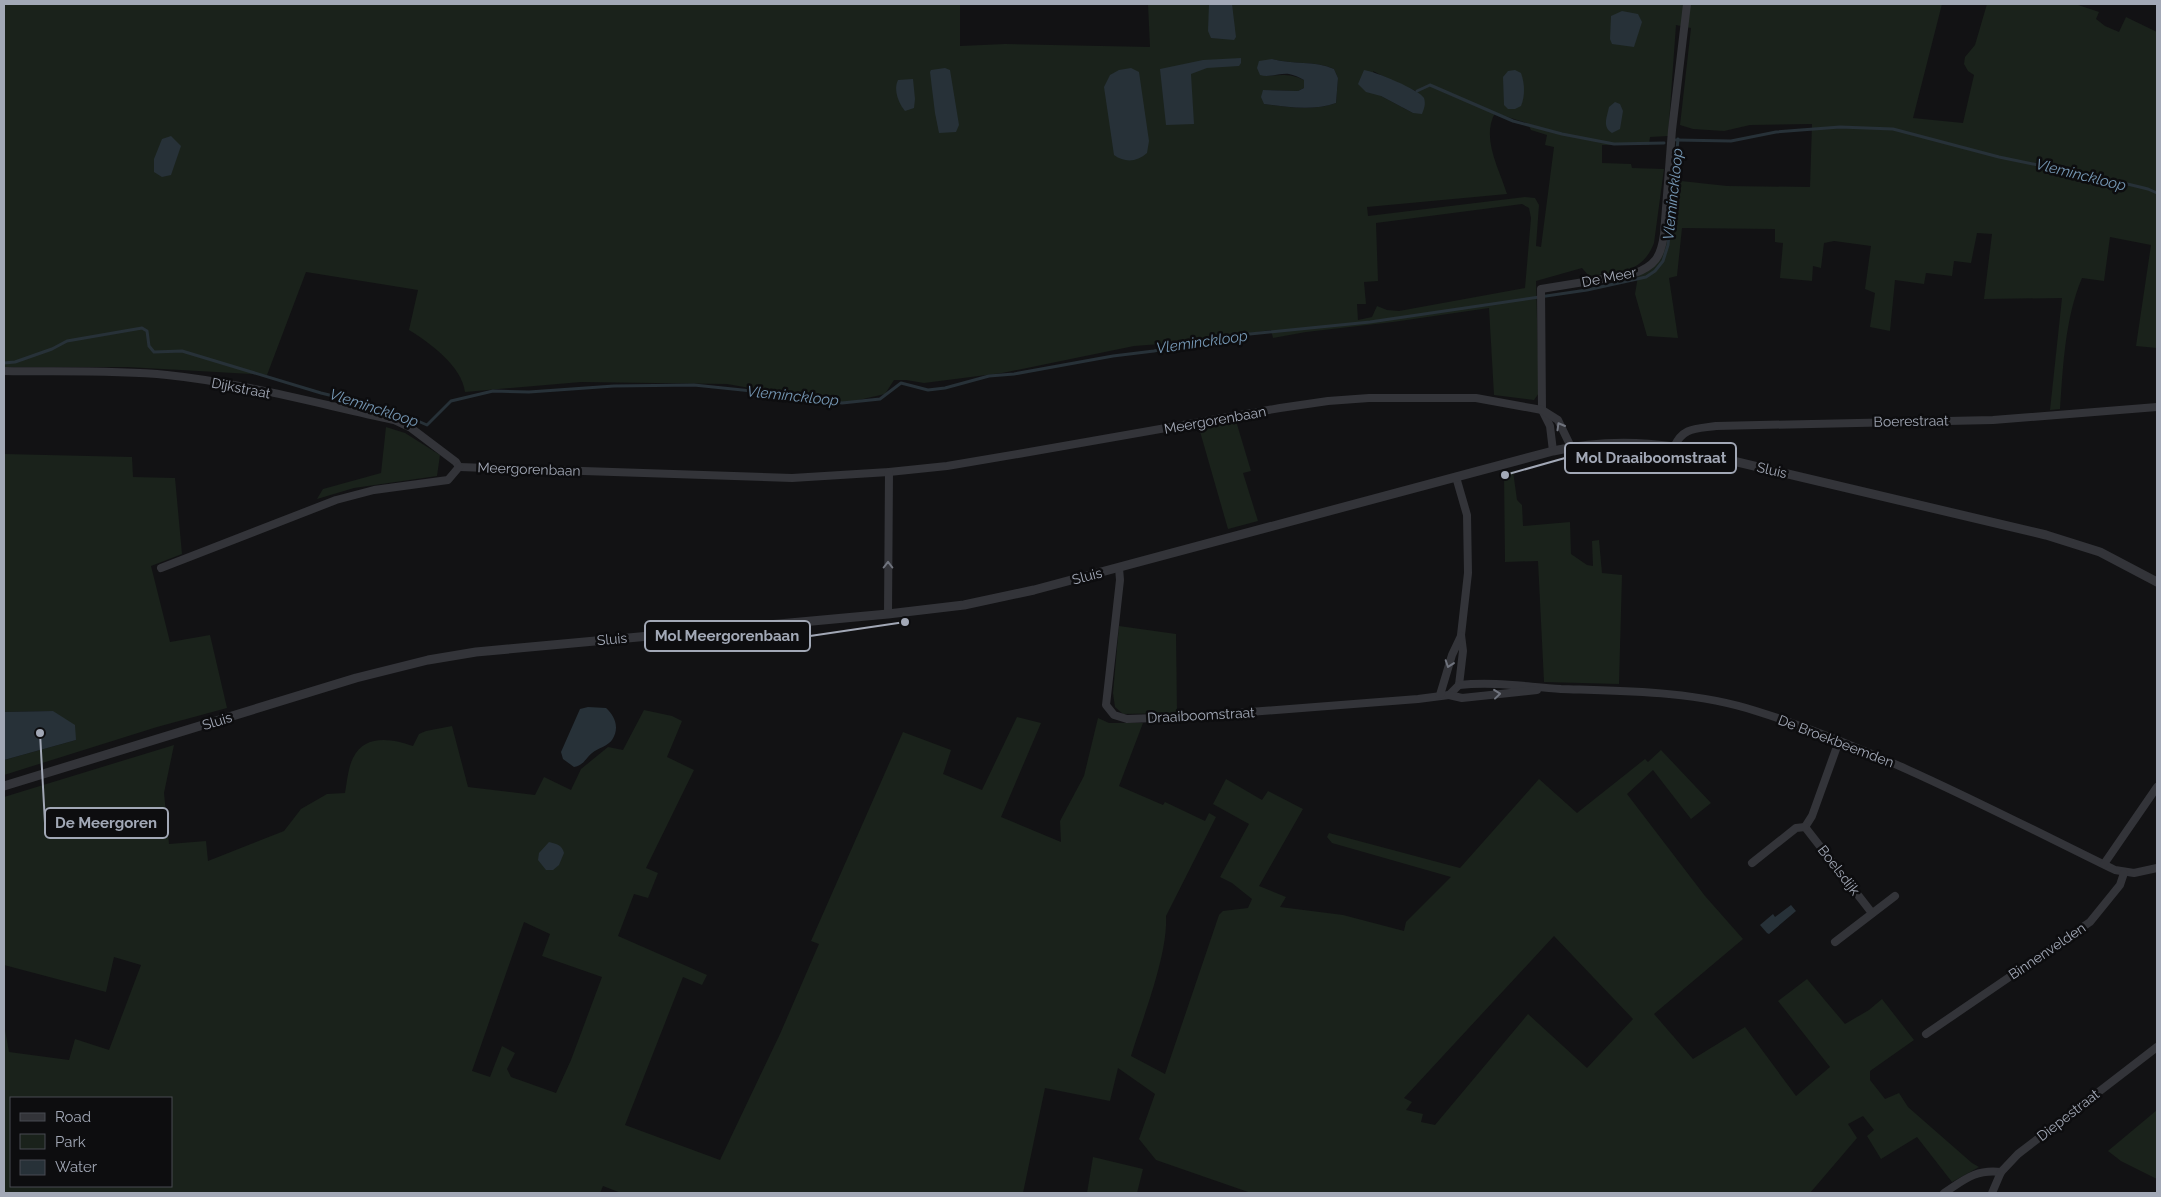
<svg xmlns="http://www.w3.org/2000/svg" width="2161" height="1197" font-family="Raleway,sans-serif">
  <style>
    .green { fill: #1a221b; fill-rule: evenodd }
    .water { fill: #273138 }
    .lines { fill: none; stroke-linecap: round; stroke-linejoin: round }
    .stream { stroke: #273138; stroke-width: 3 }
    .minor { stroke: #333439; stroke-width: 8 }
    .tertiary { stroke: #333439; stroke-width: 9 }
    .oneway { stroke: #70747e }
    .labels { text-anchor: middle; dominant-baseline: central; stroke-width: 5; stroke-linejoin: round; paint-order: stroke }
    .street-label { font-size: 14px; fill: #a2a8b6; stroke: #0d0d0f }
    .water-label { font-size: 15px; font-style: italic; fill: #7597b4; stroke: #0d0d0f }
    .leader { fill: none; stroke: #a2a8b6; stroke-width: 2 }
    .callout-dot { fill: #a2a8b6; stroke: #0d0d0f; stroke-width: 2 }
    .callout { fill: #0d0d0f; stroke: #a2a8b6; stroke-width: 2 }
    .callout-label { font-size: 15px; text-anchor: middle; font-weight: bold; fill: #a2a8b6 }
  </style>
  <rect width="100%" height="100%" fill="#121214"/>
  <!-- green -->
  <g class="green">
    <path d="M 4,4 L 960,4 L 960,46 L 1005,44 L 1150,47 L 1148,4 L 1942,4 L 1913,118 L 1963,123 L 1974,75 L 1968,71 L 1964,64 L 1965,57 L 1975,45 L 1987,4 L 2075,4 L 2099,12 L 2096,19 L 2105,26 L 2119,32 L 2126,17 L 2157,32 L 2157,348 L 2136,346 L 2151,245 L 2110,237 L 2104,281 L 2082,278 C 2065,318 2063,366 2060,409 L 2050,410 L 2062,298 L 1984,299 L 1992,234 L 1977,233 L 1971,263 L 1954,261 L 1952,276 L 1926,273 L 1924,284 L 1895,280 L 1890,331 L 1870,327 L 1875,293 L 1865,289 L 1871,246 L 1834,241 L 1824,243 L 1821,268 L 1813,266 L 1812,281 L 1780,278 L 1783,243 L 1775,242 L 1775,229 L 1682,228 L 1677,276 L 1669,278 L 1678,338 L 1647,336 L 1635,294 L 1638,276 L 1654,264 L 1666,237 L 1672,180 L 1727,186 L 1810,187 L 1812,124 L 1750,125 L 1724,131 L 1693,129 L 1680,125 L 1691,28 L 1676,25 L 1668,136 L 1650,137 L 1649,145 L 1602,145 L 1602,163 L 1631,164 L 1632,168 L 1664,169 L 1654,243 C 1642,274 1618,272 1589,276 L 1582,268 L 1536,281 L 1539,393 L 1534,400 L 1494,395 L 1489,308 L 1393,322 L 1306,332 L 1273,338 L 1271,330 L 1187,342 L 1134,346 L 1002,373 L 924,383 L 906,380 L 894,380 L 885,394 L 841,404 L 727,384 L 581,382 L 465,392 C 462,366 430,343 409,330 L 418,290 L 306,272 L 267,375 L 127,367 L 4,367 ZM 1272,59 C 1293,65 1314,60 1334,69 L 1338,78 L 1336,103 C 1314,111 1286,107 1264,104 L 1263,90 L 1298,91 L 1304,88 L 1304,80 C 1290,73 1280,75 1265,76 ZM 1373,71 L 1406,88 L 1417,91 L 1413,113 L 1381,96 ZM 1495,113 L 1527,123 L 1531,130 L 1547,135 L 1545,145 L 1554,147 L 1541,247 L 1536,246 L 1539,205 L 1535,198 L 1525,197 L 1368,216 L 1367,207 L 1507,194 C 1499,168 1481,138 1495,113 ZM 1522,204 L 1529,208 L 1531,218 L 1525,288 L 1399,311 L 1387,310 L 1377,306 L 1372,317 L 1358,320 L 1357,304 L 1366,304 L 1364,282 L 1378,281 L 1376,223 Z"/>
    <polygon points="1236,421 1251,471 1243,473 1258,521 1228,529 1199,428"/>
    <polygon points="386,427 405,433 440,455 437,476 354,488 317,499 323,489 381,473"/>
    <polygon points="4,454 132,457 133,477 175,478 182,554 151,566 170,642 210,635 227,708 157,727 4,775 4,760 76,740 53,711 4,712"/>
    <polygon points="1513,471 1517,500 1522,505 1523,526 1570,522 1571,554 1587,565 1593,566 1592,541 1599,540 1602,573 1622,575 1619,684 1544,682 1538,561 1505,562 1504,473"/>
    <polygon points="1119,626 1176,634 1177,713 1123,714 1115,707 1113,693"/>
    <path d="M 644,710 L 672,716 L 682,721 L 667,757 L 694,770 L 646,868 L 658,873 L 648,898 L 634,894 L 618,936 L 707,975 L 702,985 L 683,977 L 625,1125 L 720,1160 L 780,1034 L 819,944 L 811,941 L 903,732 L 951,750 L 943,774 L 982,790 L 1017,717 L 1041,723 L 1001,817 L 1061,842 L 1060,821 L 1084,776 L 1098,718 L 1109,723 L 1143,723 L 1119,786 L 1163,805 L 1165,802 L 1205,821 L 1209,813 L 1216,817 L 1166,916 C 1168,955 1143,1017 1131,1056 L 1165,1074 L 1219,915 L 1223,911 L 1248,908 L 1252,899 L 1232,883 L 1220,877 L 1249,824 L 1213,804 L 1226,779 L 1262,800 L 1268,791 L 1303,809 L 1259,886 L 1286,897 L 1280,907 L 1343,915 L 1404,931 L 1406,922 L 1451,877 L 1332,843 L 1327,837 L 1329,833 L 1460,868 L 1539,779 L 1577,813 L 1645,759 L 1648,762 L 1661,750 L 1711,803 L 1691,819 L 1653,770 L 1627,794 L 1705,896 L 1743,939 L 1654,1014 L 1693,1059 L 1745,1027 L 1796,1096 L 1830,1067 L 1778,1001 L 1807,979 L 1845,1024 L 1869,1010 L 1882,999 L 1914,1040 L 1870,1071 L 1870,1080 L 1885,1099 L 1899,1093 L 1908,1107 L 1972,1163 L 1979,1167 L 1952,1182 L 1917,1137 L 1881,1159 L 1867,1136 L 1874,1130 L 1863,1116 L 1848,1124 L 1857,1138 L 1810,1193 L 1251,1193 L 1156,1160 L 1139,1139 L 1155,1094 L 1118,1068 L 1110,1101 L 1045,1088 L 1023,1193 L 621,1193 L 603,1186 L 600,1193 L 4,1193 L 4,1024 L 9,1052 L 69,1060 L 75,1039 L 109,1050 L 141,965 L 114,957 L 106,992 L 4,965 L 4,797 L 174,745 L 164,793 L 169,844 L 206,841 L 208,861 L 284,831 L 301,809 L 327,794 L 345,793 C 347,782 348,768 353,758 C 365,733 393,739 413,746 L 419,734 L 426,731 L 452,726 L 468,787 L 535,795 L 544,777 L 571,790 L 581,769 L 608,747 L 623,750 ZM 524,922 L 550,934 L 542,956 L 602,977 L 571,1060 L 556,1093 L 511,1077 L 507,1069 L 515,1053 L 502,1046 L 490,1077 L 472,1071 ZM 1554,936 L 1633,1019 L 1587,1068 L 1528,1014 L 1435,1125 L 1421,1122 L 1423,1114 L 1406,1110 L 1412,1102 L 1404,1098 ZM 11,1098 L 171,1098 L 171,1186 L 11,1186 Z"/>
    <polygon points="2157,1110 2157,1179 2121,1161 2108,1151"/>
    <polygon points="1093,1157 1143,1169 1137,1193 1087,1193"/>
  </g>
  <!-- water -->
  <g class="water">
    <polygon points="1209,4 1232,4 1236,37 1234,40 1211,38 1208,31"/>
    <polygon points="1622,11 1638,14 1642,22 1634,47 1612,44 1610,39 1611,16"/>
    <polygon points="1241,58 1241,63 1239,66 1207,68 1191,74 1194,124 1166,125 1160,69 1203,60"/>
    <path d="M 1272,59 C 1293,65 1314,60 1334,69 L 1338,78 L 1336,103 C 1314,111 1286,107 1264,104 L 1261,97 L 1263,90 L 1298,91 L 1304,88 L 1304,80 C 1299,77 1294,75 1289,74 C 1279,73 1269,78 1260,75 L 1257,68 L 1259,61 Z"/>
    <polygon points="945,68 950,70 959,125 956,132 939,133 935,113 930,72 931,70"/>
    <path d="M 1131,68 L 1139,72 L 1149,141 L 1147,153 C 1137,162 1125,163 1114,155 L 1104,87 L 1110,75 L 1119,70 Z"/>
    <path d="M 1364,70 C 1374,71 1420,90 1424,98 C 1426,104 1424,109 1422,114 L 1413,113 L 1381,96 L 1366,92 L 1358,84 Z"/>
    <path d="M 1515,70 L 1521,73 C 1525,84 1525,96 1521,106 L 1515,109 L 1508,109 L 1504,105 L 1503,77 L 1508,71 Z"/>
    <path d="M 913,79 L 915,99 L 914,108 L 905,111 C 899,104 893,90 898,80 Z"/>
    <path d="M 1615,102 L 1620,104 L 1623,111 L 1620,129 L 1612,133 C 1602,127 1607,117 1609,107 Z"/>
    <polygon points="171,136 181,146 171,175 162,177 154,172 154,159 162,139"/>
    <path d="M 588,707 L 606,708 C 615,716 620,728 612,740 C 608,746 598,748 592,753 C 585,759 584,765 574,767 L 563,759 L 561,752 L 580,709 Z"/>
    <polygon points="53,711 75,725 76,740 4,760 4,712"/>
    <path d="M 549,842 C 557,844 562,845 564,853 L 559,865 L 553,870 L 546,870 L 538,860 L 539,853 Z"/>
    <polygon points="1791,905 1796,911 1769,934 1767,933 1760,925 1773,914 1775,917"/>
  </g>
  <g class="lines">
    <!-- stream -->
    <g class="stream">
      <polyline points="1417,91 1430,85 1513,121 1562,134 1614,144 1664,143"/>
      <polyline points="1676,140 1731,141 1776,132 1840,127 1893,129 1999,157 2111,180 2148,189 2157,193"/>
      <polyline points="4,363 15,362 52,349 67,341 142,328 147,331 149,346 154,352 182,351 321,393 395,411 427,425 451,401 493,391 529,392 614,386 694,385 811,397 842,403 880,399 901,383 928,390 945,388 989,376 1014,374 1113,356 1154,351 1220,337 1370,322 1587,290 1646,277 1655,271 1663,261 1668,245 1678,139"/>
    </g>
    <!-- minor -->
    <g class="minor">
      <path d="M 4,371 C 58,372 113,370 167,375 C 244,383 319,404 394,420 L 411,428 L 456,462 L 459,467"/>
      <path d="M 1674,447 C 1683,427 1696,429 1716,426 L 1993,420 L 2157,407"/>
      <path d="M 1553,451 L 1550,426 L 1542,410 L 1541,289 L 1633,274 C 1655,266 1661,257 1664,234 L 1672,130 L 1687,4"/>
      <polyline points="459,467 792,478 889,472 947,466 1018,454 1280,408 1328,401 1369,398 1476,398 1542,410 1558,420 1571,447"/>
      <polyline points="161,568 336,500 374,490 448,480 459,467"/>
      <polyline points="1119,568 1120,580 1106,705 1114,715 1127,719 1185,717 1418,699 1449,695 1459,685 1463,651 1461,635 1468,573 1467,515 1456,477"/>
      <polyline points="888,614 889,472"/>
      <path d="M 1459,685 C 1494,681 1527,687 1561,689 C 1625,691 1695,691 1756,711 C 1881,750 1998,813 2115,870 L 2134,873 L 2157,868"/>
      <polyline points="1440,695 1452,655 1461,636"/>
      <polyline points="1449,695 1462,698 1537,690"/>
      <polyline points="1839,741 1812,816 1805,827 1872,913"/>
      <polyline points="1752,863 1796,828 1805,827"/>
      <polyline points="2104,864 2157,787"/>
      <polyline points="1835,942 1895,896"/>
      <polyline points="1926,1034 2090,922 2120,885 2124,873"/>
      <path d="M 1944,1193 C 1964,1180 1975,1169 2001,1172"/>
      <polyline points="1992,1193 2001,1172 2018,1154 2157,1047"/>
    </g>
    <!-- tertiary -->
    <path class="tertiary" d="M 4,786 L 356,678 L 428,660 L 476,652 L 888,614 L 964,605 L 1034,590 L 1553,451 C 1593,442 1633,441 1674,447 L 2046,535 L 2100,552 L 2157,582"/>
  </g>
  <!-- one-way arrows -->
  <defs><path id="oneway-chevron" d="M-2-3.5L2.5 0L-2 3.5" fill="none" stroke-width="1.6" stroke-linecap="round" stroke-linejoin="round" transform="scale(1.25)"/></defs>
  <g class="oneway">
    <use href="#oneway-chevron" transform="translate(1560 426) rotate(-120)"/>
    <use href="#oneway-chevron" transform="translate(888 565) rotate(-90)"/>
    <use href="#oneway-chevron" transform="translate(1449 664) rotate(109)"/>
    <use href="#oneway-chevron" transform="translate(1497 694) rotate(-6)"/>
  </g>
  <g class="labels">
    <!-- street labels -->
    <g class="street-label">
      <text transform="translate(1609 277) rotate(-11)">De Meer</text>
      <text transform="translate(241 388) rotate(11)">Dijkstraat</text>
      <text transform="translate(1215 420) rotate(-10)">Meergorenbaan</text>
      <text transform="translate(1911 421) rotate(-1)">Boerestraat</text>
      <text transform="translate(529 469) rotate(2)">Meergorenbaan</text>
      <text transform="translate(1772 470) rotate(13)">Sluis</text>
      <text transform="translate(1087 576) rotate(-15)">Sluis</text>
      <text transform="translate(612 639) rotate(-5)">Sluis</text>
      <text transform="translate(1201 715) rotate(-3)">Draaiboomstraat</text>
      <text transform="translate(217 721) rotate(-17)">Sluis</text>
      <text transform="translate(1836 741) rotate(21)">De Broekbeemden</text>
      <text transform="translate(1839 870) rotate(52)">Boelsdijk</text>
      <text transform="translate(2047 951) rotate(-34)">Binnenvelden</text>
      <text transform="translate(2068 1115) rotate(-38)">Diepestraat</text>
    </g>
    <!-- water labels -->
    <g class="water-label">
      <text transform="translate(2081 175) rotate(14)">Vleminckloop</text>
      <text transform="translate(1673 194) rotate(-84)">Vleminckloop</text>
      <text transform="translate(1202 342) rotate(-8)">Vleminckloop</text>
      <text transform="translate(793 396) rotate(6)">Vleminckloop</text>
      <text transform="translate(374 408) rotate(18)">Vleminckloop</text>
    </g>
  </g>
  <!-- callouts -->
  <path class="leader" d="M1505 475L1565 458M905 622L810 636M40 733L45 823"/>
  <g class="callout-dot">
    <circle cx="1505" cy="475" r="5"/>
    <circle cx="905" cy="622" r="5"/>
    <circle cx="40" cy="733" r="5"/>
  </g>
  <g class="callout">
    <rect x="1565" y="443" width="171" height="30" rx="5"/>
    <rect x="645" y="621" width="165" height="30" rx="5"/>
    <rect x="45" y="808" width="123" height="30" rx="5"/>
  </g>
  <g class="callout-label">
    <text x="1651" y="463">Mol Draaiboomstraat</text>
    <text x="727" y="641">Mol Meergorenbaan</text>
    <text x="106" y="828">De Meergoren</text>
  </g>
  <!-- border -->
  <rect width="2161" height="1197" fill="none" stroke="#a2a8b6" stroke-width="10"/>
  <!-- legend -->
  <rect x="10" y="1097" width="162" height="90" fill="#0d0d0f" stroke="#494b52"/>
  <rect x="20" y="1113" width="25" height="8" fill="#333439" stroke="#494b52"/>
  <text x="55" y="1122" font-size="15" fill="#a2a8b6">Road</text>
  <rect x="20" y="1134" width="25" height="15" fill="#1a221b" stroke="#494b52"/>
  <text x="55" y="1147" font-size="15" fill="#a2a8b6">Park</text>
  <rect x="20" y="1160" width="25" height="15" fill="#273138" stroke="#494b52"/>
  <text x="55" y="1172" font-size="15" fill="#a2a8b6">Water</text>
</svg>
